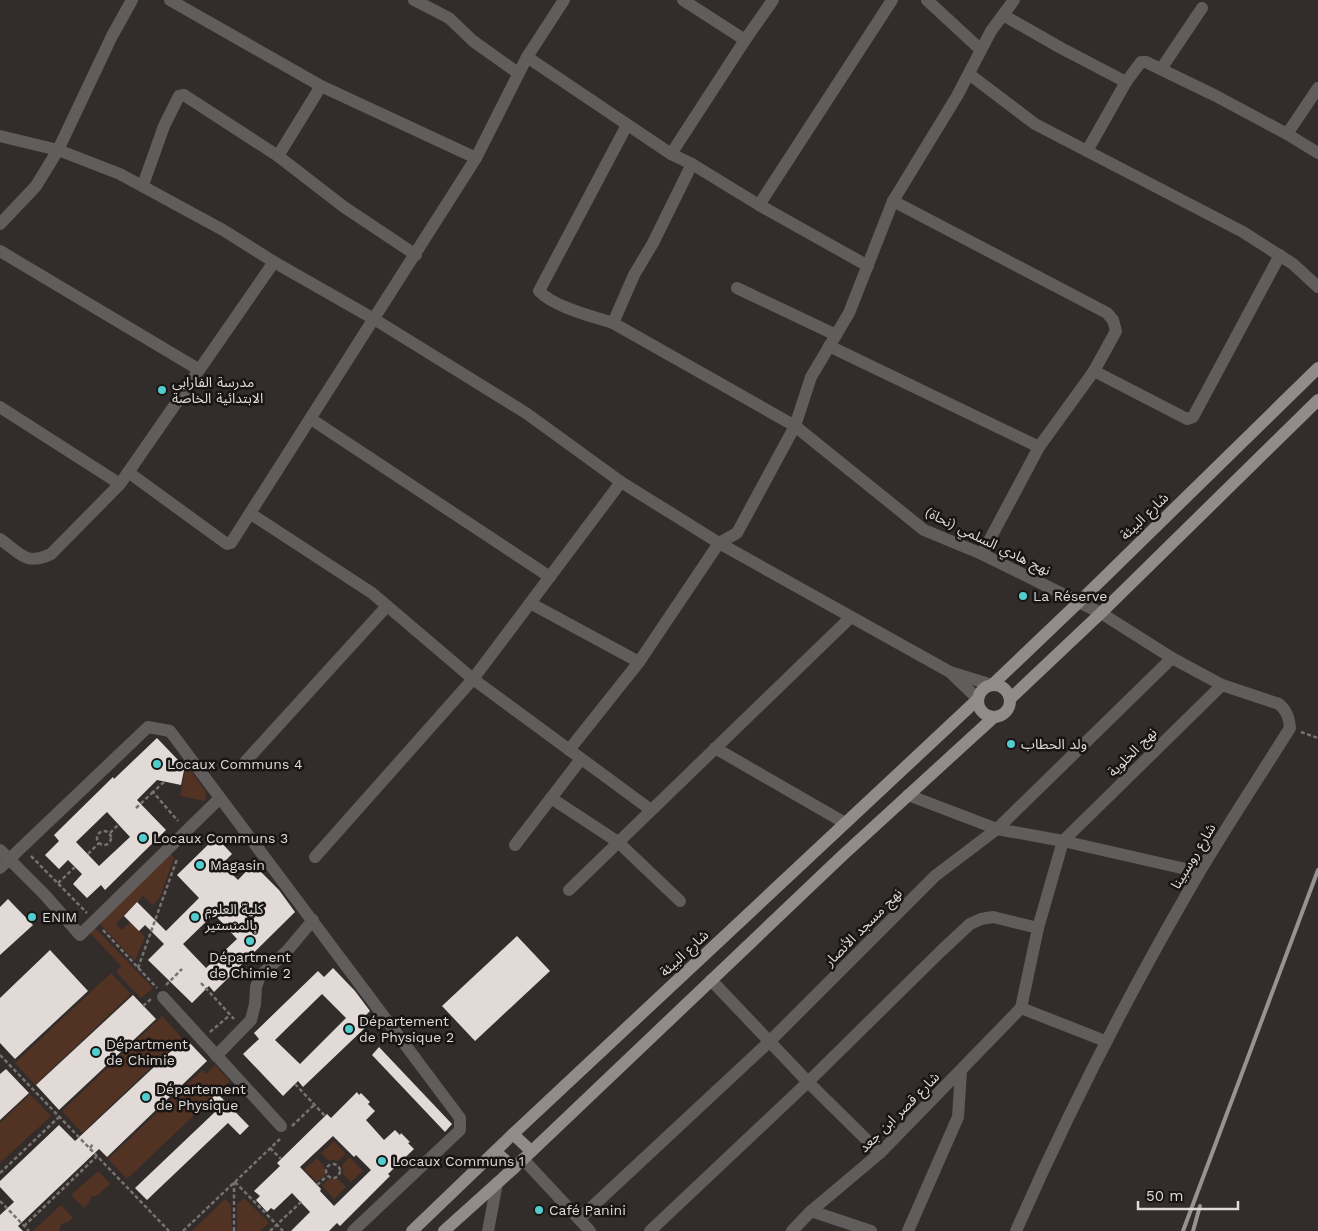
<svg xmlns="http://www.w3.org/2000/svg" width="1318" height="1231" font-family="'Work Sans','Noto Sans Arabic',sans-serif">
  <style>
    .green { fill: #523223 }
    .building { fill: #e1dad6; fill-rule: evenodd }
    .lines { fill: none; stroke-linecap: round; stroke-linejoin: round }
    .path { stroke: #777270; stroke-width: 2.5; stroke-dasharray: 4 2.5; stroke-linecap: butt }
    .minor { stroke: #605d5c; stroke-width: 12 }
    .major { stroke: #918c89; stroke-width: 12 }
    .rail { stroke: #979391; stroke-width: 4 }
    .poi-dot { fill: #52cdcd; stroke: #181514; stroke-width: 2 }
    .labels { text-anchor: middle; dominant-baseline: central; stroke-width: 5; stroke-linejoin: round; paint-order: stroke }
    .poi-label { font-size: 14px; fill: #dedbd9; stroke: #181514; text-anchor: start }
    .street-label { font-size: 14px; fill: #dedbd9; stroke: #181514 }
  </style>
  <rect width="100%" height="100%" fill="#322c2a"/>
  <!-- green -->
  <g class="green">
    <polygon points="186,767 189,768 204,789 206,793 205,801 180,796"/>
    <polygon points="169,852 174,858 160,897 153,905 143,896 116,924 122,930 130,922 145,937 135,961 100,924"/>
    <polygon points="95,928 153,988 141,998 116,972 121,966 90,933"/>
    <polygon points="111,973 131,994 35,1085 15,1063"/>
    <polygon points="162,1016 182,1038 82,1133 62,1111"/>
    <polygon points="215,1065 230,1081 127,1179 108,1159 202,1070 206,1074"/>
    <polygon points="30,1094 51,1116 0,1163 0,1123"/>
    <polygon points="334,1141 346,1154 338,1161 333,1160 329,1161 321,1153"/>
    <polygon points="350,1157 363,1171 351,1182 343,1174 342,1165"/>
    <polygon points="317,1158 324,1166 325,1175 317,1182 304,1169"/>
    <polygon points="98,1171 110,1184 98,1195 91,1197 88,1204 84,1208 71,1195"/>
    <polygon points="329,1179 338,1179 346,1187 334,1199 322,1186"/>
    <polygon points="244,1198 269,1223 260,1231 237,1231 237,1204"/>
    <polygon points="225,1199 231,1205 232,1231 192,1231"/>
    <polygon points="61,1205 73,1218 68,1222 61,1224 59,1231 36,1231 34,1230"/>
  </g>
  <!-- building -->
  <g class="building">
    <path d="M 157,738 L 178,760 L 182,761 L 185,765 L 181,785 L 157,780 L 137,800 L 166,830 L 105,890 L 101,885 L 87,898 L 73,884 L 82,874 L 68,860 L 59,869 L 45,855 L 59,841 L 54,835 L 113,777 L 114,779 ZM 107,812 L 130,837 L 99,866 L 76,842 Z"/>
    <path d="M 216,837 L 232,854 L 222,864 L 238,880 L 253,864 L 279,890 L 295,912 L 214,992 L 209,986 L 192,1003 L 148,960 L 164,944 L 145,925 L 139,931 L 124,916 L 137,902 L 166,931 L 199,898 L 177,875 ZM 214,914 L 237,939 L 206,968 L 183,944 Z"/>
    <polygon points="8,899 33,925 0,955 0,907"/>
    <polygon points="517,936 550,971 475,1041 442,1006"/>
    <polygon points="50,950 88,991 15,1059 0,1043 0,998"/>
    <path d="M 333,968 L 355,991 L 370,1011 L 362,1019 L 368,1025 L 303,1087 L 298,1081 L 283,1096 L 243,1054 L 259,1039 L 254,1033 L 318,971 L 324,977 ZM 322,994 L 346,1018 L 300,1064 L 275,1040 Z"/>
    <polygon points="133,995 156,1019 59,1110 36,1085"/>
    <polygon points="185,1038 207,1061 107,1157 99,1149 18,1226 23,1231 0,1231 0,1215 14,1202 0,1187 0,1181 59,1125 75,1141"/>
    <polygon points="379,1047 452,1124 445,1132 372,1055"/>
    <polygon points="6,1069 29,1093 0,1120 0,1074"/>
    <path d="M 357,1092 L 359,1095 L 361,1093 L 370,1102 L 368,1104 L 375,1111 L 366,1120 L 384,1140 L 395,1130 L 400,1135 L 401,1133 L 410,1142 L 408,1143 L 414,1149 L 388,1174 L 390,1176 L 340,1226 L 337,1223 L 329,1231 L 291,1231 L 310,1212 L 292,1193 L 274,1210 L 271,1208 L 267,1212 L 256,1200 L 260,1196 L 254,1191 L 280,1166 L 277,1163 L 322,1119 L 327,1114 L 331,1118 ZM 333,1136 L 354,1157 L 356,1155 L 371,1170 L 334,1206 L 320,1191 L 321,1189 L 300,1167 Z"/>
    <polygon points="217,1093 249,1126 240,1135 228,1123 147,1200 135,1188 216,1111 208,1102"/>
  </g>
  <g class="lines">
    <!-- path -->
    <g class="path">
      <polyline points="1301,732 1318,738"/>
      <polyline points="164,782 153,792 178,821"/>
      <polyline points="136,808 153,792"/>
      <circle cx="104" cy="838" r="7"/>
      <polyline points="110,833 118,825"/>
      <polyline points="88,854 99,843"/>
      <polyline points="31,856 87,913"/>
      <polyline points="58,883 75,867"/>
      <polyline points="103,930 157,988"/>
      <polyline points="138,968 177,859"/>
      <polyline points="201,983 234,1019"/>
      <polyline points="166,985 182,969"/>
      <polyline points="143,1006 151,999"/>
      <polyline points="210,1032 230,1015"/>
      <polyline points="0,1055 169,1231"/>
      <polyline points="295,1084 325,1116"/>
      <polyline points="292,1126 314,1105"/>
      <polyline points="90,1148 93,1144"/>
      <polyline points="270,1148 281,1159"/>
      <circle cx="333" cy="1171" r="7"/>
      <polyline points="0,1173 59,1117"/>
      <polyline points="235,1182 283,1231"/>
      <polyline points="317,1185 327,1176"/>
      <polyline points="0,1201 29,1231"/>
      <polyline points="24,1226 97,1156"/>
      <polyline points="183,1231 280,1139"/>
      <polyline points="234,1231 234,1182"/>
      <polyline points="270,1231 301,1202"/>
    </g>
    <!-- minor -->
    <g class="minor">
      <polyline points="170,0 321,86 476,158"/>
      <polyline points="414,0 449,18 473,41 518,73"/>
      <polyline points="683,0 745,40"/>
      <polyline points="927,0 981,50"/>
      <polyline points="1003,15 1061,48 1126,82"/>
      <polyline points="527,57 671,154 692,164 759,205 868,266"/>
      <polyline points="1161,69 1202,8"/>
      <polyline points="969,74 1035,124 1243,232 1293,264 1318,287"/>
      <polyline points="1287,134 1318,88"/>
      <polyline points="0,136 58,150 112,36 132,0"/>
      <polyline points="1087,151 1126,82 1141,62 1146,62 1216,96 1287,134 1318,153"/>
      <polyline points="671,154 745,40 773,0"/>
      <polyline points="278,156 321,86"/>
      <path d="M 692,164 L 653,243 L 634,275 L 613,323 L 795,426 L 924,530 L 982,554 L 1101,613 L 1172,658 L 1222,685 L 1279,704 C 1287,711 1289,718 1290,728 C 1260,776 1228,824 1199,873 C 1131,989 1070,1108 1016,1231"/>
      <polyline points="143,185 164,126 179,96 184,95 278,156 344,207 416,255"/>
      <polyline points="893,201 1107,313 1113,320 1116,331 1094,371 1039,447 982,554"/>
      <polyline points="759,205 892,0"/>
      <polyline points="0,224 36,186 58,150 120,174 223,230 274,262 374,319 526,413 621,482 719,543 950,672 992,685"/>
      <polyline points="0,251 198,369"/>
      <polyline points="737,288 836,335"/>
      <path d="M 613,323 C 591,316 554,307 539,291 L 627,125"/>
      <polyline points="829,346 1039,447"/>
      <polyline points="1094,371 1187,419 1193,417 1280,255"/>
      <polyline points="0,407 120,484"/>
      <polyline points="311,419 550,577"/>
      <polyline points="128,472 227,544 231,543 476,158 527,57 564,0"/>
      <polyline points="251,514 372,593 473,679 651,810"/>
      <path d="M 0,539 C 21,554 26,566 51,554 L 120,484 L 274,262"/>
      <polyline points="530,603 639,662"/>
      <polyline points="952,674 978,699"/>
      <polyline points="715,748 845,823"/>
      <polyline points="569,750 639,662 719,543 737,533 795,426 811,377 849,313 893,201 957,96 991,31 1014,0"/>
      <polyline points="245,762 387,606"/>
      <polyline points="908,795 997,829 1063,841 1199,872"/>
      <polyline points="551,798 618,842 680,901"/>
      <polyline points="515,845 581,759"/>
      <polyline points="0,850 45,895 80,935 220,798"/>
      <polyline points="315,857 473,679 621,482"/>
      <polyline points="0,868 148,727 170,731 460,1118 460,1130 353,1231"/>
      <polyline points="569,890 851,617"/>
      <polyline points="711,980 808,1082 880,1153"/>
      <polyline points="163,997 281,1126"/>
      <polyline points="1021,1008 1038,928 1063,841 1222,685"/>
      <polyline points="1021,1008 1105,1041"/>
      <polyline points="216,1056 251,1020 255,1004 256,987 260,976 287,951 313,920"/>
      <polyline points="523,1159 590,1231"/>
      <polyline points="811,1211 871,1231"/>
      <polyline points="579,1219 770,1041 935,876 997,829 1172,658"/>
      <polyline points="488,1231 497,1183"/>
      <polyline points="650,1231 808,1082 941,951 970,924 981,919 993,917 1038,928"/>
      <polyline points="792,1231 811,1211 880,1153 1021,1008"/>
      <polyline points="908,1231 958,1117 961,1071"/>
    </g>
    <!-- major -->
    <g class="major">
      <polyline points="992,685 1078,603 1318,368"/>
      <circle cx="994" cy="701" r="16"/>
      <polyline points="1010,699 1101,613 1318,400"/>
      <polyline points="513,1134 531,1151"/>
      <polyline points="496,1152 514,1168"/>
      <polyline points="412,1231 513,1134 978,699"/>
      <polyline points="444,1231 514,1168 843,855 994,717"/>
    </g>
    <!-- rail -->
    <g class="rail">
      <polyline points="1183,1231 1318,870"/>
      <polyline points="1193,1231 1200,1206"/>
    </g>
  </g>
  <!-- markers -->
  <g class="poi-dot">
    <circle cx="162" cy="390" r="5"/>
    <circle cx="1023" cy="596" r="5"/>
    <circle cx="1011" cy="744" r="5"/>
    <circle cx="157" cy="764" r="5"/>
    <circle cx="143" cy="838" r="5"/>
    <circle cx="200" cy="865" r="5"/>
    <circle cx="32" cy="917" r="5"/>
    <circle cx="195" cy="917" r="5"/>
    <circle cx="250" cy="941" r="5"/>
    <circle cx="349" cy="1029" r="5"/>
    <circle cx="96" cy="1052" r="5"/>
    <circle cx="146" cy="1097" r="5"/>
    <circle cx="382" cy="1161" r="5"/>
    <circle cx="539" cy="1210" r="5"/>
  </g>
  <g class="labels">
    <!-- poi labels -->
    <g class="poi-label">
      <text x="172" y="382">مدرسة الفارابي<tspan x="172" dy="16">الابتدائية الخاصة</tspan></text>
      <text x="1033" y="596">La Réserve</text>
      <text x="1021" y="744">ولد الحطاب</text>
      <text x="167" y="764">Locaux Communs 4</text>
      <text x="153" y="838">Locaux Communs 3</text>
      <text x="210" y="865">Magasin</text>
      <text x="205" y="909">كلية العلوم<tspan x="205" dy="16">بالمنستير</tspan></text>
      <text x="42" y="917">ENIM</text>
      <text x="250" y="957" text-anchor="middle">Départment<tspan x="250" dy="16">de Chimie 2</tspan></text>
      <text x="359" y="1021">Département<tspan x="359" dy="16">de Physique 2</tspan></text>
      <text x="106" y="1044">Départment<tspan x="106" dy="16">de Chimie</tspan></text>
      <text x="156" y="1089">Département<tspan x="156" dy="16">de Physique</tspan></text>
      <text x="392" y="1161">Locaux Communs 1</text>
      <text x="549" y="1210">Café Panini</text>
    </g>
    <!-- street labels -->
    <g class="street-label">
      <text transform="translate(1144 516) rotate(-44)">شارع البيئة</text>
      <text transform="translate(988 541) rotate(26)">نهج هادي السلمي (نحاة)</text>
      <text transform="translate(1132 752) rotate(-45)">نهج الخلوية</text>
      <text transform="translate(1193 856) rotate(-59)">شارع روسبينا</text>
      <text transform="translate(863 927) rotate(-45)">نهج مسجد الأنصار</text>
      <text transform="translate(684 953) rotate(-43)">شارع البيئة</text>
      <text transform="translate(899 1112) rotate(-45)">شارع قصر ابن جعد</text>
    </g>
  </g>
  <!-- scale -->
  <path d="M1138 1201v8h100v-8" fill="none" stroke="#dedbd9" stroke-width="2.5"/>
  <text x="1146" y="1201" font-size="15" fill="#dedbd9" stroke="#181514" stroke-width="4" paint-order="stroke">50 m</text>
</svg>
